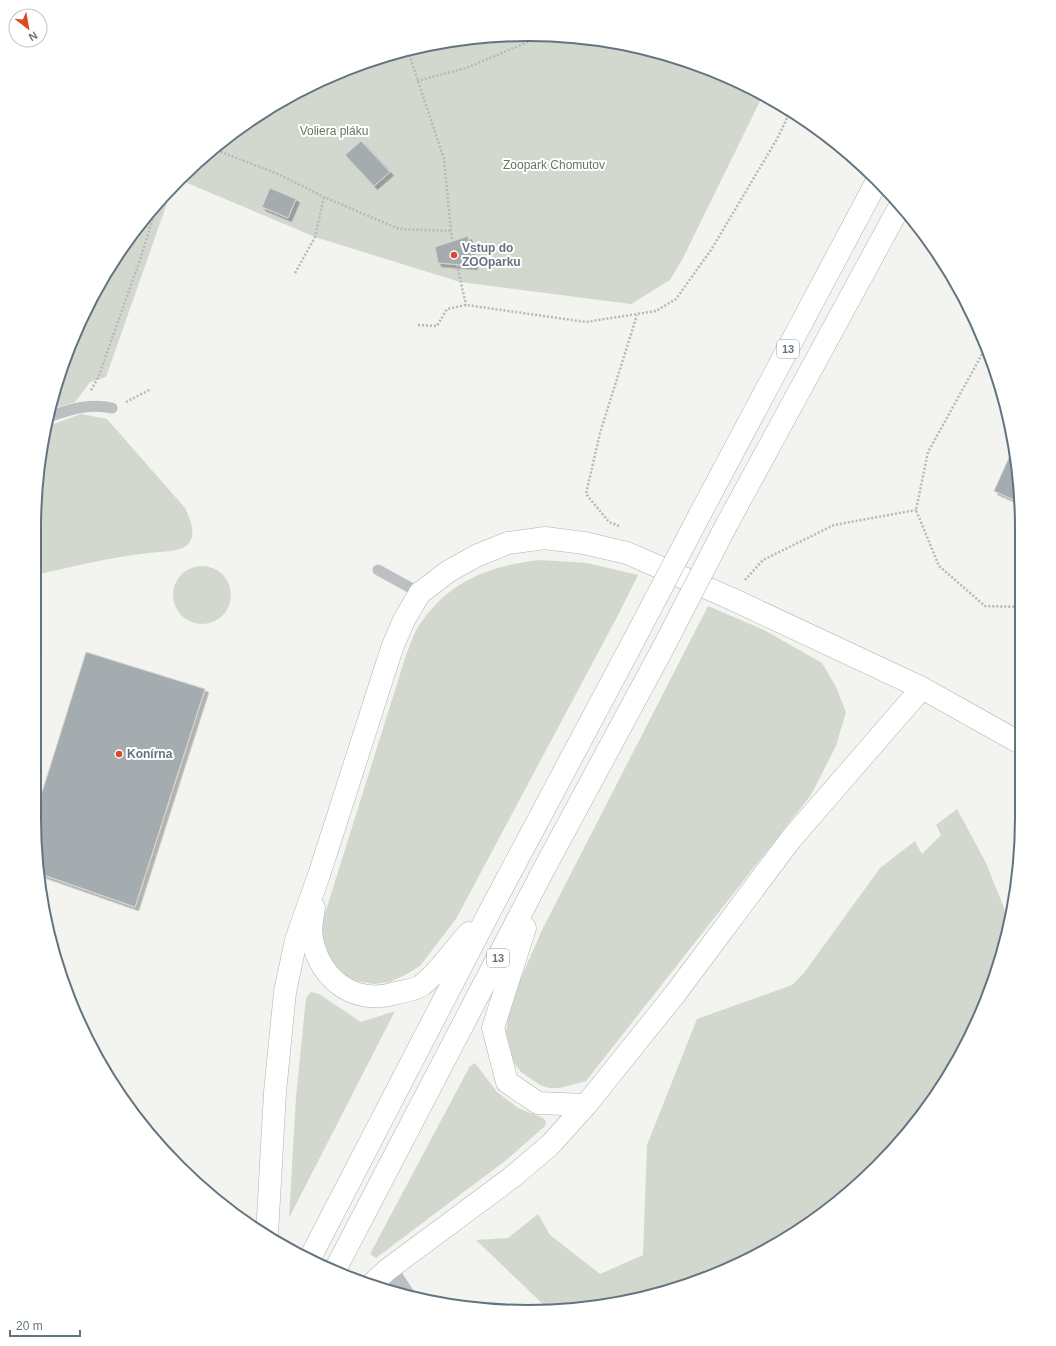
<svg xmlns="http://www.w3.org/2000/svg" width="1056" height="1346" font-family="Helvetica,sans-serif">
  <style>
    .green { fill: #d3d8cf }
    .building { fill: #a4acb0; stroke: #d5d4d2; filter: url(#shadow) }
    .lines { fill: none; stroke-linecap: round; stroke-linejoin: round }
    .secondary-casing { stroke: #afb4b8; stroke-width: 23 }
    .highway-casing { stroke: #afb3b6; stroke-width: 23 }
    .path { stroke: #b6b9bb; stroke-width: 2.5; stroke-dasharray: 2 2; stroke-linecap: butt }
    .lane { stroke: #bcc0c3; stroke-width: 11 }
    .street { stroke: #bcc0c3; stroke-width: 22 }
    .secondary { stroke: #fff; stroke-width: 22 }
    .highway { stroke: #fff; stroke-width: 22 }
    .highway-bridge-casing { stroke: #afb3b6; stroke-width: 23; stroke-linecap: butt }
    .highway-bridge { stroke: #fff; stroke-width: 22 }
    .poi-dot { fill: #db4928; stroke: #fff; stroke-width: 1.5 }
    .labels { text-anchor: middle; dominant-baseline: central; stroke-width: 4; stroke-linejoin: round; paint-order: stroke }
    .shield { fill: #fff; stroke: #929ea5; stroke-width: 1 }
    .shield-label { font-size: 11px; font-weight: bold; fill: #64747f }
    .park-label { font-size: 12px; fill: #677762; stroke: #fff }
    .poi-label { font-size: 12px; font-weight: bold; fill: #64747f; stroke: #fff; text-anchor: start }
    .rim { fill: none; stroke: #64747f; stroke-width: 2 }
  </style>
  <defs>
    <filter id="shadow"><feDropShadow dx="3.5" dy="3.5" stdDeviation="0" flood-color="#0004"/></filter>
  </defs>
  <rect width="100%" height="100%" fill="#f3f3ef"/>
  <!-- green -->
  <g class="green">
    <polygon points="560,35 656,51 746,85 763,95 683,258 670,280 631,304 460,282 315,237 180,180 202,157 281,100 369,60 463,38"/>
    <polygon points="172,189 106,377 90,382 75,402 52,409 60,369 100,281 136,227"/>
    <path d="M 81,414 L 107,419 L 185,508 C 189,517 197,533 189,543 C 181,553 161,551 149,553 C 111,557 72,567 35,575 L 35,496 L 48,430 L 51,425 Z"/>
    <path d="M 540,560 L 587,563 L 638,575 L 616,619 L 456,919 L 420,966 L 407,974 L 390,982 L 374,984 L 357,981 L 344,975 L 328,957 L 323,940 L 322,923 L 406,655 C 410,646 413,635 418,627 C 448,581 488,566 540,560 Z"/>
    <circle cx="202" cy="595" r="29"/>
    <polygon points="708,606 764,630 822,663 836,687 846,712 836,746 811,795 586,1081 560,1088 549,1088 540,1085 521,1072 508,1055 506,1031 509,1014 516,989 543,928"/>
    <polygon points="957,809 986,863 1010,923 984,1007 939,1093 854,1189 775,1246 656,1295 548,1309 476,1240 508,1238 538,1214 550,1235 600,1274 643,1255 647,1145 697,1019 792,985 804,973 880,868 915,841 922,854 941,835 936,825"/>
    <polygon points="311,992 319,994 361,1022 395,1011 289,1218 296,1097 306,998"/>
    <polygon points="475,1063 497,1092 518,1108 543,1118 546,1122 545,1126 505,1161 376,1258 370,1254 470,1066"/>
  </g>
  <!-- building -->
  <g class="building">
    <polygon points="361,141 390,172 374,186 345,155"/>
    <polygon points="270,188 296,199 288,218 262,207"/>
    <polygon points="468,236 474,266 438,263 435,247"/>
    <polygon points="1012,451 1021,495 1021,503 994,491"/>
    <polygon points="86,652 205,689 135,907 41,874 34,818"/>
  </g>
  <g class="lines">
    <!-- secondary casing -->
    <g class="secondary-casing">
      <polyline id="secondary" points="420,593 449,571 476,556 508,543 545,538 584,543 627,553 732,599 922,688 1022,744"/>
    </g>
    <!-- highway casing -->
    <g class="highway-casing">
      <g id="highway">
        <polyline points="699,516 877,181"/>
        <polyline points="727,524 901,204"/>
        <path d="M 314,908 C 313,915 311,924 311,932 C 316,975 351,1007 396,993 C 404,991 416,990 422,985 C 438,973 455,948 469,933"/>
        <polyline points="525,928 493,1028 507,1082 538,1103 586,1105"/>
        <polyline points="267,1235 275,1092 285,992 296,940 319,875 392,648 404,620 420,593"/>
        <polyline points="310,1258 492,907 634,640"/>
        <polyline points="336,1268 544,869 663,648"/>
        <polyline points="372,1284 387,1270 511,1178 550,1145 586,1105 675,994 791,839 922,688"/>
      </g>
    </g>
    <!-- path -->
    <g class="path">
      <polyline points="408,51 444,159 452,241"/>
      <polyline points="417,81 466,68 542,36"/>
      <polyline points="213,149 278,174 324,197 399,229 451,231"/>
      <polyline points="457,265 466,305"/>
      <polyline points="295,273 315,237 324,197"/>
      <polyline points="418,325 437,326 447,309 466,305 586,322 656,311 676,299 711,250 777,139 790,112"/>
      <polyline points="986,347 928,452 916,510 939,566 985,606 1021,607"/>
      <polyline points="91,390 98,378 142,254 157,205"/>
      <polyline points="126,402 151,389"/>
      <polyline points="619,526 609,522 586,494 600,433 637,315"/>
      <polyline points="745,580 763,560 834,525 916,510"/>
    </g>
    <!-- lane -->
    <g class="lane">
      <path d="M 51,416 C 71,409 91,403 112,408"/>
      <polyline points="378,570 420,593"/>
    </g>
    <!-- street -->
    <polyline class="street" points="387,1270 404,1296"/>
    <!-- secondary -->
    <use href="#secondary" class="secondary"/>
    <!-- highway -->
    <use href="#highway" class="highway"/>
    <!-- highway-bridge casing -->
    <g class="highway-bridge-casing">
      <g id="highway-bridge">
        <polyline points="634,640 699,516"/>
        <polyline points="663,648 727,524"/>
      </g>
    </g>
    <!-- highway-bridge -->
    <use href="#highway-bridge" class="highway-bridge"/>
  </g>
  <!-- markers -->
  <g class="poi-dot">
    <circle cx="454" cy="255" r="4"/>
    <circle cx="119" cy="754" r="4"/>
  </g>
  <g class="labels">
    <!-- shield labels -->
    <g class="shield">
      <rect x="777" y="340" width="22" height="18" rx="3"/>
      <rect x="487" y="949" width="22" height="18" rx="3"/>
    </g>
    <g class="shield-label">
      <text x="788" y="349">13</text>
      <text x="498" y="958">13</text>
    </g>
    <!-- park labels -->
    <g class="park-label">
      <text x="334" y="131">Voliera pláku</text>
      <text x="554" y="165">Zoopark Chomutov</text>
    </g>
    <!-- poi labels -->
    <g class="poi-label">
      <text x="462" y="248">Vstup do<tspan x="462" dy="14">ZOOparku</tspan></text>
      <text x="127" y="754">Konírna</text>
    </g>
  </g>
  <!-- crop -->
  <path d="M0 0H1056V1346H0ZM528 41H528A487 487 0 0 1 1015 528V818A487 487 0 0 1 528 1305H528A487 487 0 0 1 41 818V528A487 487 0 0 1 528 41Z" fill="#fff" fill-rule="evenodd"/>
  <path class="rim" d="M528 41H528A487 487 0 0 1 1015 528V818A487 487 0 0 1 528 1305H528A487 487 0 0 1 41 818V528A487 487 0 0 1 528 41Z"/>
  <!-- north arrow -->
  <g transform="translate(28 28) rotate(149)"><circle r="19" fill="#ffffff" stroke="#c1c7cc"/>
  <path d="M0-3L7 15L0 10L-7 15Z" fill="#db4928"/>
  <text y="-6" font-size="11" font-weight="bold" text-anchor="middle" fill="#64747f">N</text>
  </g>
  <!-- scale -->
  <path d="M10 1330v6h70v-6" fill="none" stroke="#64747f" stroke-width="2"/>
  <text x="16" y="1330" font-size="12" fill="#64747f" stroke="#ffffff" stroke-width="3" paint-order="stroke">20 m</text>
</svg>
